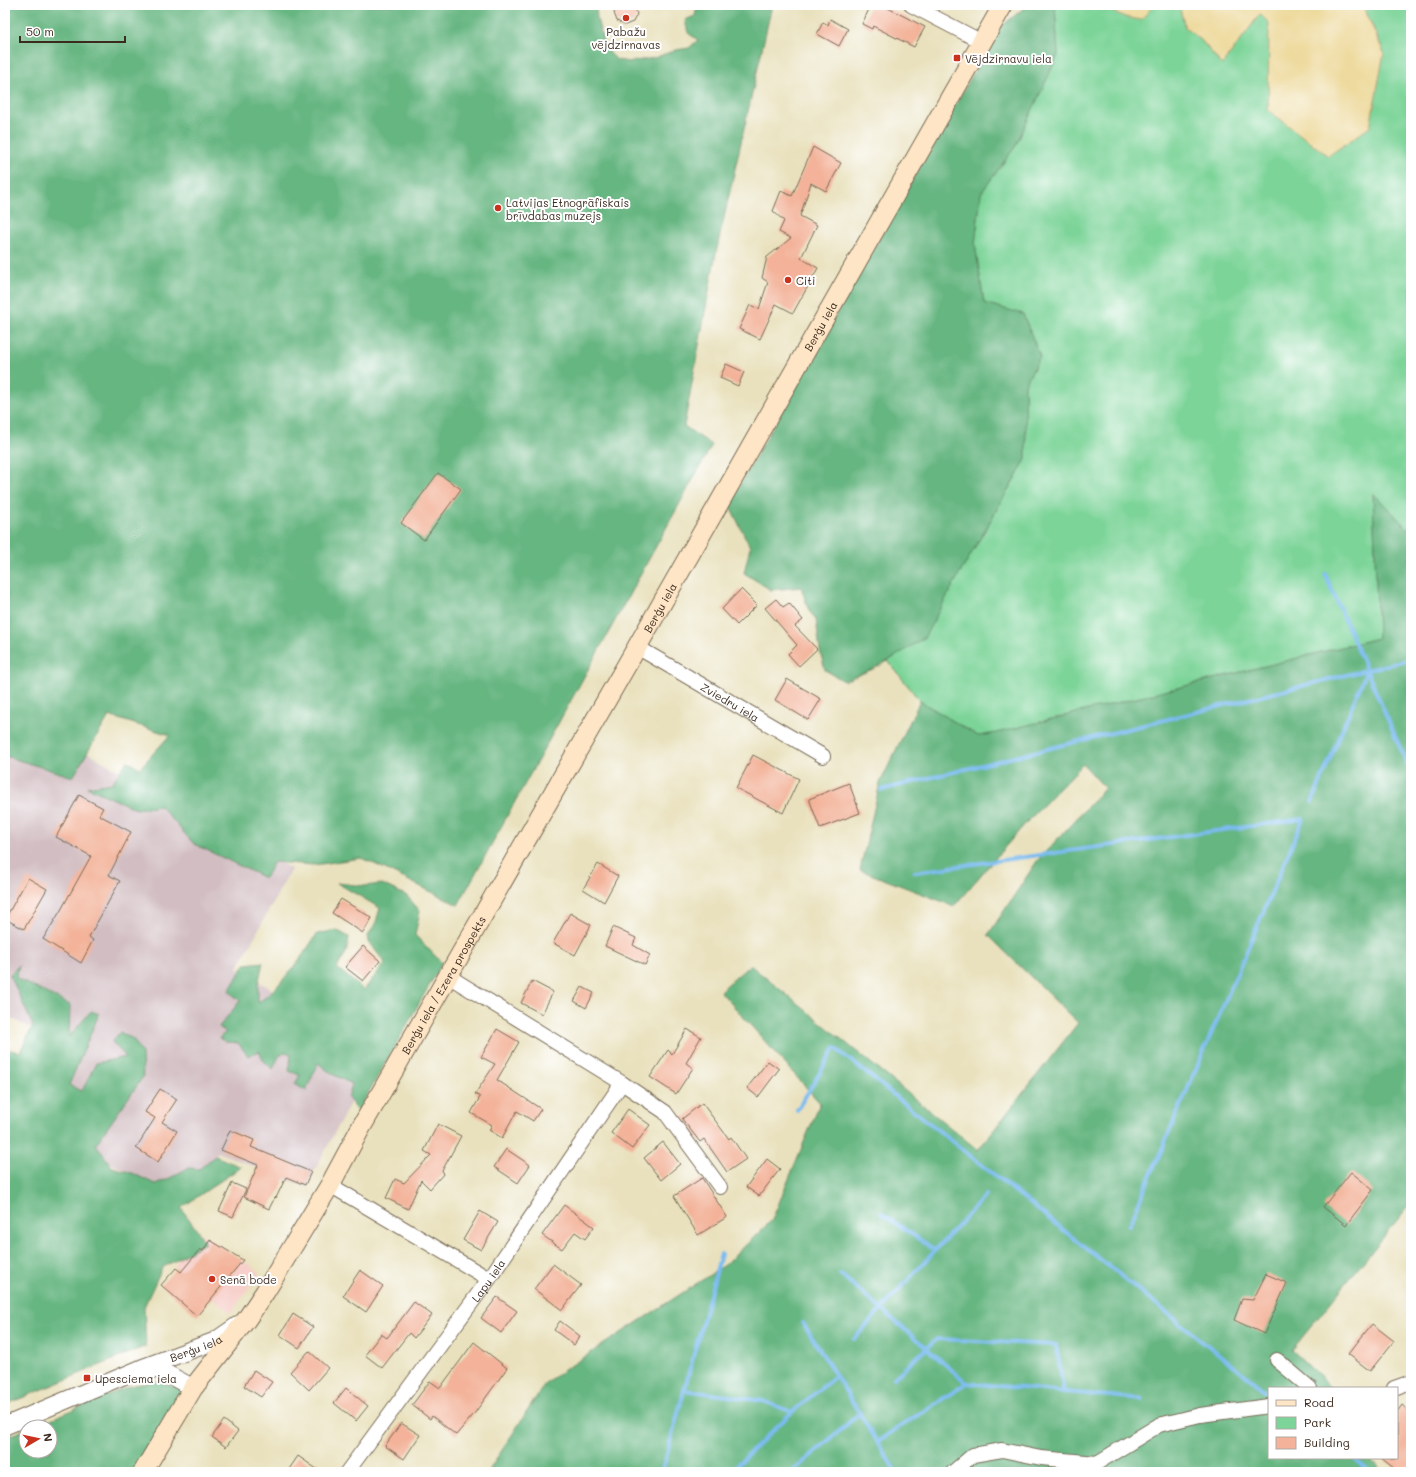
<svg xmlns="http://www.w3.org/2000/svg" width="1416" height="1477" font-family="Mali,sans-serif">
  <style>
    .built { fill: #f7d0cb }
    .industrial { fill: #d2bec2 }
    .green { fill: #7dd499; stroke: #5c7f5c }
    .forest { fill: #66b681; stroke: #507050 }
    .sand { fill: #eeda9e; stroke: #94825e }
    .lines { fill: none; stroke-linecap: round; stroke-linejoin: round }
    .stream { stroke: #7bbcf0; stroke-width: 4 }
    .building { fill: #f3b299 }
    .minor-casing { stroke: #786a56; stroke-width: 16 }
    .tertiary-casing { stroke: #786a56; stroke-width: 19 }
    .secondary-casing { stroke: #786a56; stroke-width: 21 }
    .minor { stroke: #fff; stroke-width: 14 }
    .tertiary { stroke: #fff; stroke-width: 17 }
    .secondary { stroke: #fde5c5; stroke-width: 19 }
    .poi-dot { fill: #c8321e; stroke: #fff; stroke-width: 1.5 }
    .labels { text-anchor: middle; dominant-baseline: central; stroke-width: 4; stroke-linejoin: round; paint-order: stroke }
    .poi-label { font-size: 11px; fill: #3b2a1e; stroke: #fff; text-anchor: start }
    .street-label { font-size: 11px; fill: #3b2a1e; stroke: #fff }
  </style>
  <rect width="100%" height="100%" fill="#fff"/>
  <filter id="ink" filterUnits="userSpaceOnUse"><feTurbulence type="fractalNoise" baseFrequency=".025" numOctaves="2"/><feDisplacementMap in="SourceGraphic" scale="8" xChannelSelector="R" yChannelSelector="G"/><feConvolveMatrix kernelMatrix="1 2 1 2 8 2 1 2 1" color-interpolation-filters="sRGB"/></filter>
  <filter id="wash" filterUnits="userSpaceOnUse"><feTurbulence type="fractalNoise" baseFrequency=".012" numOctaves="4" result="noise"/><feDisplacementMap in="SourceGraphic" scale="16" xChannelSelector="R" yChannelSelector="G"/><feGaussianBlur stdDeviation="0.9" result="paint"/><feColorMatrix in="noise" values="0 0 0 0 0 0 0 0 0 0 0 0 0 0 0 0 0 1.4 0 .05"/><feComposite in="paint" operator="in"/></filter>
  <g filter="url(#wash)">
    <rect width="100%" height="100%" fill="#e9e1bd"/>
    <!-- built -->
    <polygon class="built" points="199,1233 260,1272 231,1313 174,1266"/>
    <!-- industrial -->
    <polygon class="industrial" points="25,717 291,869 237,969 358,1039 377,1052 306,1187 218,1152 184,1197 21,1123 60,1041 5,1016 5,758"/>
    <!-- green -->
    <polygon class="green" points="1055,5 1108,5 1110,10 1125,17 1154,5 1176,5 1180,9 1185,27 1201,40 1222,65 1260,14 1270,23 1269,110 1384,53 1363,5 1411,5 1411,532 1373,494 1378,638 992,734 978,736 920,701 888,661 924,637 956,580 1026,459 1025,384 1040,357 1023,314 984,303 975,244 981,193 1015,147 1058,55"/>
    <!-- forest -->
    <g class="forest">
      <polygon points="5,5 596,5 597,19 603,41 609,52 617,60 629,62 654,58 676,50 689,48 698,40 688,33 685,20 695,16 697,5 772,5 716,253 684,426 712,445 458,905 381,867 361,858 314,865 274,862 265,878 194,844 160,806 136,809 87,787 112,783 127,761 140,768 170,735 109,716 73,777 5,756"/>
      <polygon points="1028,5 1055,5 1058,55 1015,147 981,193 975,244 984,303 1023,314 1040,357 1025,384 1026,459 956,580 924,638 888,661 873,669 844,681 825,670 820,651 816,619 809,611 801,587 771,590 744,573 750,547 729,504 999,28"/>
      <polygon points="1373,493 1411,532 1411,1203 1292,1350 1332,1388 1269,1388 1269,1458 1368,1458 1385,1472 488,1472 546,1382 725,1265 772,1220 820,1103 720,991 750,965 978,1150 1078,1023 988,935 1037,861 1105,788 1083,764 1025,824 954,906 860,870 880,783 920,701 978,736 992,734 1378,638"/>
      <path d="M 337,883 L 365,886 L 382,884 L 407,896 L 420,911 L 415,935 L 442,963 L 358,1111 L 348,1098 L 352,1084 L 332,1074 L 318,1063 L 306,1091 L 295,1084 L 300,1075 L 289,1071 L 291,1054 L 285,1052 L 279,1056 L 273,1069 L 263,1060 L 259,1051 L 248,1056 L 238,1043 L 226,1042 L 219,1038 L 226,1032 L 219,1027 L 240,1001 L 229,991 L 245,964 L 263,962 L 258,985 L 258,1003 C 284,983 299,961 317,934 L 336,930 L 349,937 L 347,951 L 337,968 L 364,990 L 385,963 L 369,942 L 368,936 L 376,922 L 380,908 Z"/>
      <polygon points="19,965 16,978 70,1005 69,1037 91,1011 99,1014 69,1085 82,1091 96,1063 126,1057 112,1042 120,1032 133,1039 142,1053 143,1077 96,1144 112,1167 132,1173 155,1184 170,1178 188,1168 199,1169 215,1156 241,1167 181,1208 199,1233 205,1243 162,1268 144,1307 146,1346 5,1405 5,1049 20,1052 33,1026 10,975"/>
      <polygon points="158,1381 186,1391 137,1472 5,1472 5,1438 26,1429 26,1451 50,1451 50,1427 32,1427 130,1386"/>
    </g>
    <!-- sand -->
    <g class="sand">
      <polygon points="1108,5 1154,5 1141,20 1125,17 1110,10"/>
      <polygon points="1176,5 1363,5 1384,53 1370,127 1328,156 1268,110 1269,23 1260,14 1222,65 1201,40 1185,27 1180,9"/>
    </g>
    <g class="lines">
      <!-- stream -->
      <g class="stream">
        <polyline points="1325,574 1411,773"/>
        <polyline points="881,790 1411,659"/>
        <polyline points="1312,802 1367,670"/>
        <polyline points="915,872 1303,819 1129,1226"/>
        <polyline points="797,1110 835,1048 1269,1394"/>
        <polyline points="881,1213 935,1250"/>
        <polyline points="840,1274 967,1383 1142,1399"/>
        <polyline points="803,1323 896,1472"/>
        <polyline points="854,1339 986,1195"/>
        <polyline points="894,1378 937,1339 1056,1345 1064,1392"/>
        <polyline points="684,1390 763,1401 792,1412"/>
        <polyline points="878,1441 967,1383"/>
        <polyline points="1354,1458 1371,1472"/>
        <polyline points="662,1472 721,1254"/>
        <polyline points="730,1472 792,1412 836,1376"/>
        <polyline points="792,1472 860,1413"/>
      </g>
    </g>
    <g id="blocks">
      <!-- building -->
      <g class="building">
        <polygon points="618,5 634,5 637,14 633,22 625,25 617,21 614,13"/>
        <polygon points="871,5 882,5 925,27 914,47 873,26 872,29 862,24"/>
        <polygon points="830,19 848,29 839,46 817,34 823,22 828,25"/>
        <polygon points="813,147 841,163 826,191 811,183 800,216 817,225 801,258 818,268 793,313 776,304 760,339 739,329 750,305 759,309 768,282 762,278 767,257 791,238 779,232 784,221 773,211 781,191 792,196"/>
        <polygon points="726,364 744,372 738,386 720,378"/>
        <polygon points="438,473 461,489 424,540 401,523"/>
        <polygon points="741,589 757,605 737,625 722,609"/>
        <polygon points="776,599 783,607 789,603 803,620 795,626 817,649 799,666 788,654 797,645 765,608"/>
        <polygon points="787,679 821,699 808,720 775,700"/>
        <polygon points="753,755 799,779 783,813 736,788"/>
        <polygon points="849,783 860,813 820,828 809,799"/>
        <polygon points="79,795 103,808 99,815 131,832 109,875 120,881 89,937 93,940 81,963 43,939 61,910 91,856 56,837"/>
        <polygon points="598,864 618,876 604,902 583,889"/>
        <polygon points="28,878 47,889 24,929 5,919"/>
        <polygon points="341,899 372,918 363,933 332,913"/>
        <polygon points="570,913 591,925 575,955 553,943"/>
        <polygon points="613,927 636,938 633,945 650,955 645,965 605,946"/>
        <polygon points="363,946 380,961 363,981 345,967"/>
        <polygon points="532,981 553,992 542,1014 521,1003"/>
        <polygon points="582,987 594,993 586,1008 574,1001"/>
        <polygon points="497,1029 519,1042 497,1080 541,1109 533,1121 517,1111 502,1138 489,1130 492,1125 471,1113 480,1097 475,1094 495,1064 481,1057"/>
        <polygon points="687,1029 701,1037 686,1063 693,1068 676,1094 650,1077 668,1050 672,1054"/>
        <polygon points="768,1061 779,1069 758,1097 747,1088"/>
        <polygon points="160,1089 177,1099 162,1122 177,1131 158,1162 136,1148 155,1118 145,1112"/>
        <polygon points="702,1103 729,1139 731,1137 746,1159 727,1172 704,1139 700,1142 682,1119"/>
        <polygon points="628,1109 650,1125 632,1149 611,1133"/>
        <polygon points="438,1124 461,1136 442,1171 444,1173 430,1189 421,1180 408,1209 386,1198 395,1179 404,1183 431,1155 424,1151"/>
        <polygon points="230,1130 254,1140 251,1147 311,1172 305,1185 286,1177 276,1198 275,1197 269,1209 244,1197 258,1165 221,1150"/>
        <polygon points="663,1142 680,1164 661,1180 644,1158"/>
        <polygon points="506,1149 530,1165 518,1183 494,1167"/>
        <polygon points="767,1159 780,1169 759,1196 746,1187"/>
        <polygon points="1351,1172 1373,1190 1346,1225 1323,1207"/>
        <polygon points="702,1178 727,1217 698,1235 674,1196"/>
        <polygon points="232,1183 246,1189 233,1217 219,1211"/>
        <polygon points="564,1205 594,1227 585,1239 575,1232 562,1249 542,1235"/>
        <polygon points="480,1211 498,1222 481,1250 463,1240"/>
        <polygon points="210,1240 243,1260 197,1316 161,1285 176,1268 181,1272 200,1249 203,1251"/>
        <polygon points="553,1264 581,1285 562,1310 534,1289"/>
        <polygon points="360,1270 383,1286 366,1312 343,1296"/>
        <polygon points="1266,1274 1287,1283 1264,1334 1234,1320 1242,1299 1253,1300"/>
        <polygon points="497,1297 517,1311 501,1333 481,1318"/>
        <polygon points="414,1302 432,1315 414,1338 409,1333 382,1368 365,1355 381,1334 387,1338"/>
        <polygon points="293,1314 313,1327 299,1348 280,1335"/>
        <polygon points="560,1321 580,1336 574,1345 554,1330"/>
        <polygon points="1372,1324 1394,1341 1370,1371 1348,1354"/>
        <polygon points="474,1342 507,1368 474,1414 456,1435 432,1416 430,1419 412,1405 430,1381 440,1388"/>
        <polygon points="309,1351 328,1368 309,1390 290,1372"/>
        <polygon points="254,1370 272,1382 261,1397 244,1386"/>
        <polygon points="346,1388 368,1406 356,1421 334,1403"/>
        <polygon points="1402,1405 1411,1412 1411,1472 1399,1472 1381,1458 1397,1458 1397,1412"/>
        <polygon points="224,1420 238,1431 226,1447 212,1437"/>
        <polygon points="401,1423 420,1435 404,1459 385,1446"/>
        <polygon points="298,1456 321,1472 287,1472"/>
      </g>
    </g>
  </g>
  <g filter="url(#ink)">
    <use href="#blocks" fill-opacity="0" stroke="#786a56" stroke-width="1"/>
    <g class="lines">
      <!-- minor casing -->
      <g class="minor-casing">
        <g id="minor">
          <polyline points="911,5 982,42"/>
          <path id="s1" d="M 637,647 L 823,756"/>
          <polyline points="448,976 622,1083 665,1112 720,1187"/>
          <polyline points="330,1185 489,1279"/>
          <polyline points="1277,1360 1310,1388"/>
          <polyline points="1394,1388 1411,1382"/>
          <path id="s2" d="M 347,1472 L 489,1279 L 622,1083"/>
          <polyline points="953,1472 973,1455 1002,1450 1041,1458 1097,1463 1159,1425 1200,1415 1269,1406"/>
        </g>
      </g>
      <!-- tertiary casing -->
      <g class="tertiary-casing">
        <g id="tertiary">
          <polyline points="143,1368 160,1370 193,1388"/>
          <path id="s3" d="M 5,1426 L 142,1368 L 215,1341 L 241,1323"/>
        </g>
      </g>
      <!-- secondary casing -->
      <g class="secondary-casing">
        <g id="secondary">
          <path id="s4" d="M 143,1472 L 193,1388 L 246,1320 L 265,1292 L 330,1185 L 359,1131 L 637,647 L 1003,5"/>
        </g>
      </g>
      <!-- minor -->
      <use href="#minor" class="minor"/>
      <!-- tertiary -->
      <use href="#tertiary" class="tertiary"/>
      <!-- secondary -->
      <use href="#secondary" class="secondary"/>
    </g>
  </g>
  <!-- markers -->
  <g class="poi-dot">
    <circle cx="626" cy="18" r="4"/>
    <rect x="953" y="54" width="8" height="8" rx="2"/>
    <circle cx="498" cy="208" r="4"/>
    <circle cx="788" cy="280" r="4"/>
    <circle cx="212" cy="1279" r="4"/>
    <rect x="83" y="1374" width="8" height="8" rx="2"/>
  </g>
  <g class="labels">
    <!-- poi labels -->
    <g class="poi-label">
      <text x="626" y="31" text-anchor="middle">Pabažu<tspan x="626" dy="13">vējdzirnavas</tspan></text>
      <text x="965" y="58">Vējdzirnavu iela</text>
      <text x="506" y="202">Latvijas Etnogrāfiskais<tspan x="506" dy="13">brīvdabas muzejs</tspan></text>
      <text x="796" y="280">Citi</text>
      <text x="220" y="1279">Senā bode</text>
      <text x="95" y="1378">Upesciema iela</text>
    </g>
    <!-- street labels -->
    <g class="street-label">
      <text stroke="none"><textPath href="#s4" startOffset="1332">Berģu iela</textPath></text>
      <text stroke="none"><textPath href="#s4" startOffset="1008">Berģu iela</textPath></text>
      <text stroke="none"><textPath href="#s1" startOffset="108">Zviedru iela</textPath></text>
      <text stroke="none"><textPath href="#s4" startOffset="573">Berģu iela / Ezera prospekts</textPath></text>
      <text stroke="none"><textPath href="#s2" startOffset="238">Lapu iela</textPath></text>
      <text stroke="none"><textPath href="#s3" startOffset="206">Berģu iela</textPath></text>
    </g>
  </g>
  <!-- margin -->
  <rect width="1416" height="1477" fill="none" stroke="#fff" stroke-width="20"/>
  <!-- legend -->
  <rect x="1268" y="1387" width="130" height="72" fill="#ffffff" stroke="#b1aaa5"/>
  <rect x="1276" y="1400" width="20" height="6" fill="#fde5c5" stroke="#b1aaa5"/>
  <text x="1304" y="1407" font-size="12" fill="#3b2a1e">Road</text>
  <rect x="1276" y="1417" width="20" height="12" fill="#7dd499" stroke="#b1aaa5"/>
  <text x="1304" y="1427" font-size="12" fill="#3b2a1e">Park</text>
  <rect x="1276" y="1437" width="20" height="12" fill="#f3b299" stroke="#b1aaa5"/>
  <text x="1304" y="1447" font-size="12" fill="#3b2a1e">Building</text>
  <!-- north arrow -->
  <g transform="translate(38 1439) rotate(81)"><circle r="19" fill="#ffffff" stroke="#b1aaa5"/>
  <path d="M0-3L7 15L0 10L-7 15Z" fill="#c8321e"/>
  <text y="-6" font-size="11" font-weight="bold" text-anchor="middle" fill="#3b2a1e">N</text>
  </g>
  <!-- scale -->
  <path d="M20 36v6h105v-6" fill="none" stroke="#3b2a1e" stroke-width="2"/>
  <text x="26" y="36" font-size="12" fill="#3b2a1e" stroke="#ffffff" stroke-width="3" paint-order="stroke">50 m</text>
</svg>
